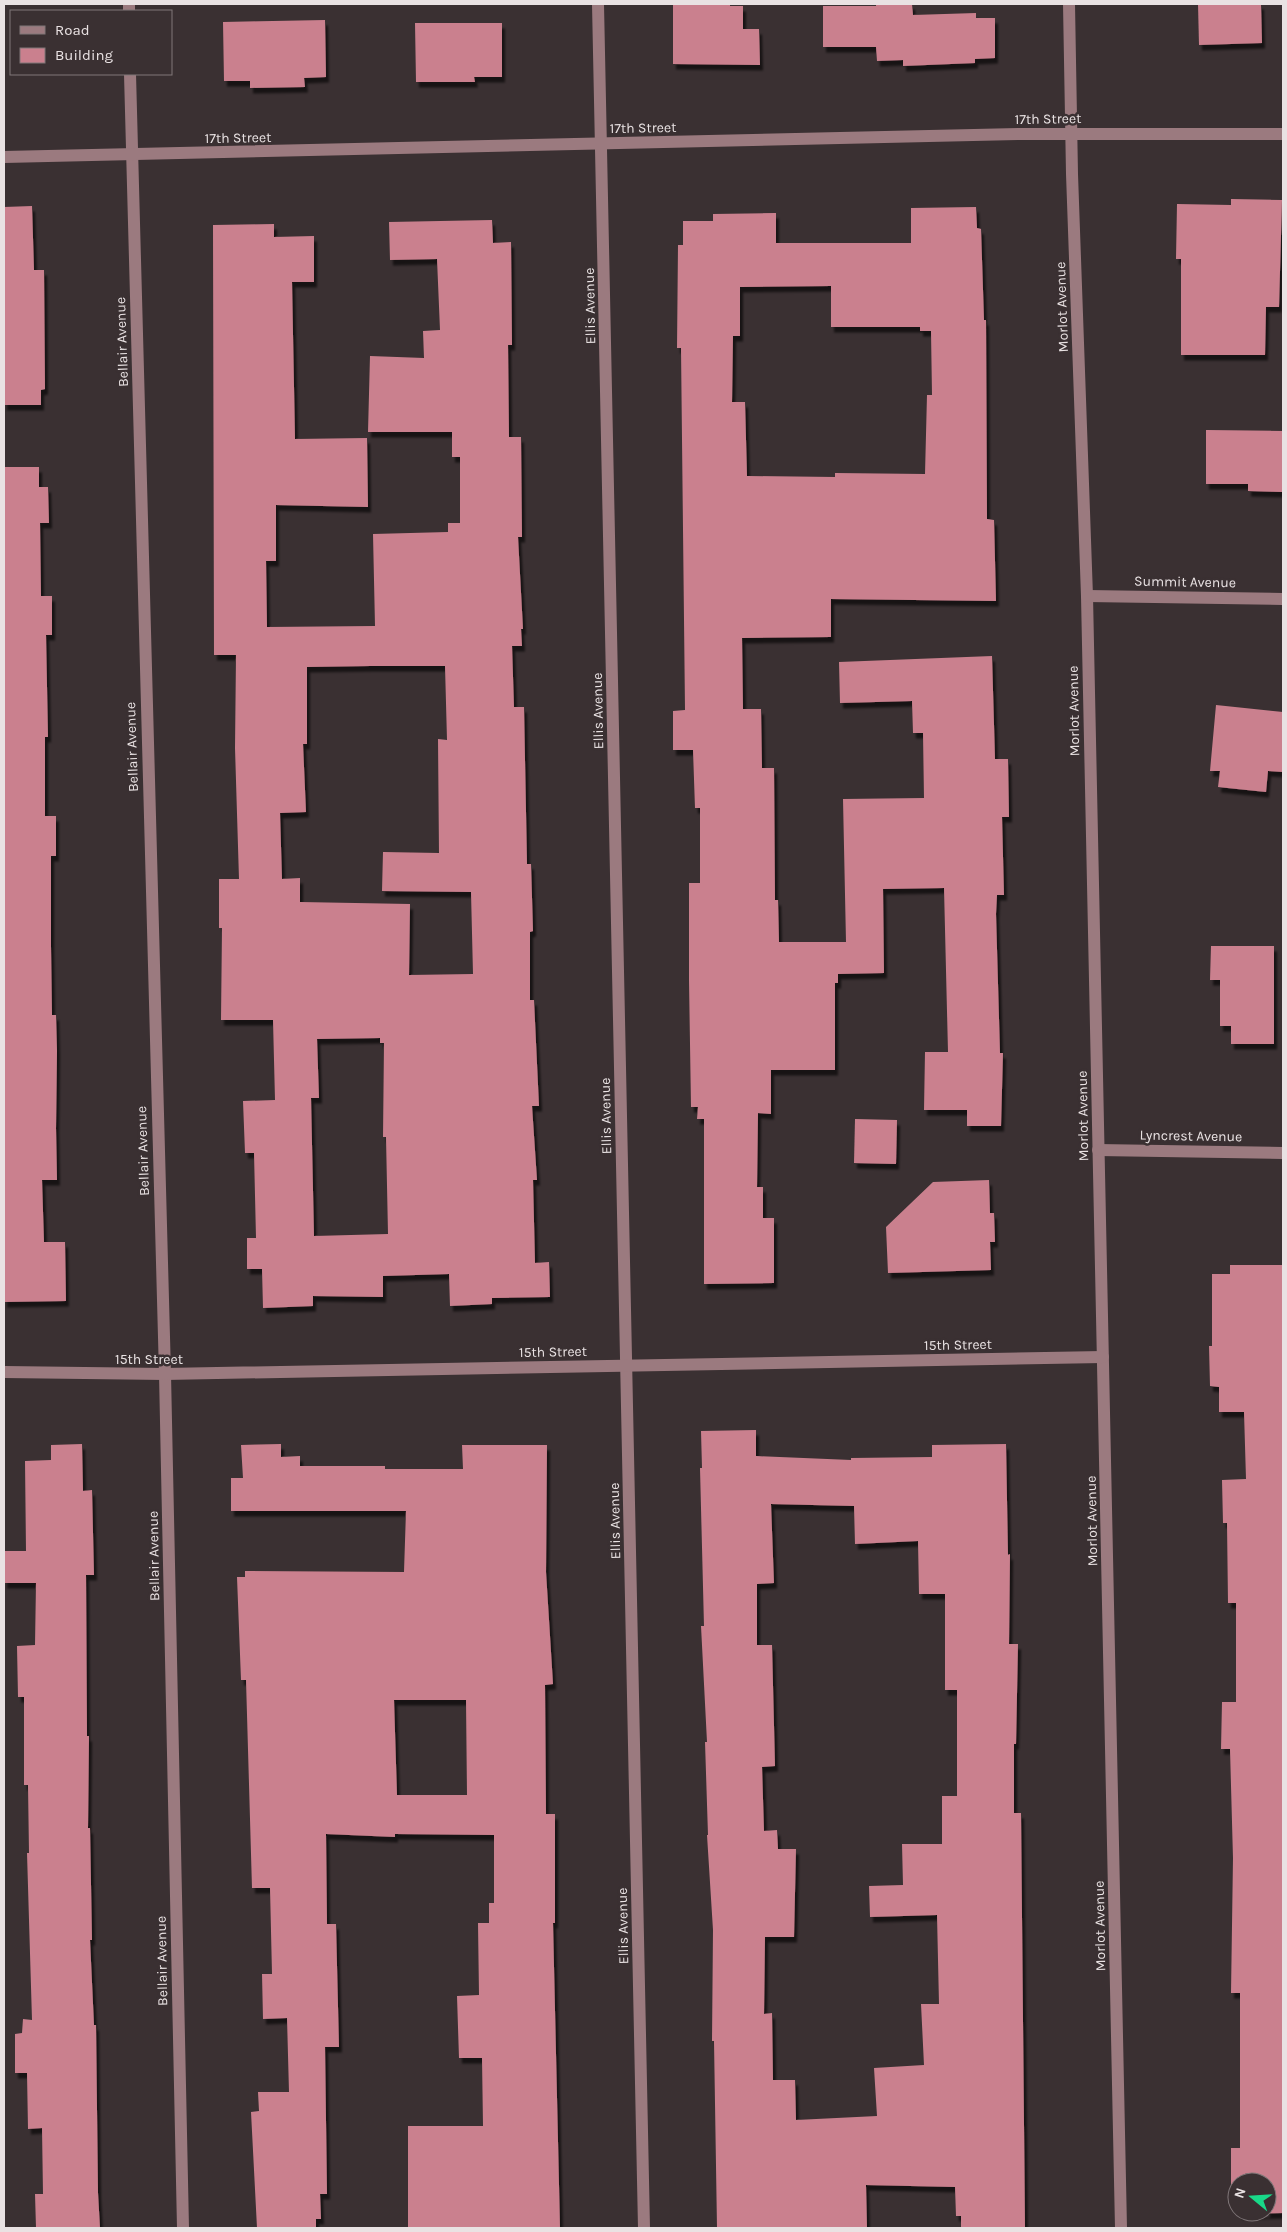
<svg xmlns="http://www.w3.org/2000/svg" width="1287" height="2232" font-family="Karla,sans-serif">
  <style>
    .building { fill: #ca808e; fill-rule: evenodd; filter: url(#shadow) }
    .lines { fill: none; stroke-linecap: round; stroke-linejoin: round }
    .minor { stroke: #9b7a7f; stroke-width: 12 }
    .labels { text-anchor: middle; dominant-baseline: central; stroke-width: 5; stroke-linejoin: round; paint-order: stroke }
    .street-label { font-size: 14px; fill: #e9e2e3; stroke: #3a3032 }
  </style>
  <defs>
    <filter id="shadow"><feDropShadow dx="3" dy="5.5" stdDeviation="1" flood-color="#0009"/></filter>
  </defs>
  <rect width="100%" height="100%" fill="#3a3032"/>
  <!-- building -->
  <g class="building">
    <polygon points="673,4 730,4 730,6 743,6 743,29 759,29 760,65 673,64"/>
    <polygon points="876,4 912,4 913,15 976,13 976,18 995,18 995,58 975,59 975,63 903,66 903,60 877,61 876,47 823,47 823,6 876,6"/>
    <polygon points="1198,4 1261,4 1262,43 1199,45"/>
    <polygon points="325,20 326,77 304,78 305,87 250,88 250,81 224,81 223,22"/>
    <polygon points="415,23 502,23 502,77 474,77 475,82 416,82"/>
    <polygon points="1231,199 1282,200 1279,307 1266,307 1265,355 1181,355 1181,259 1176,259 1177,204 1231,205"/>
    <polygon points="32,206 34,270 44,270 45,389 41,390 41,405 4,405 4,207"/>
    <path d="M 976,207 L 977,228 L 981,229 L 984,320 L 986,320 L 987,519 L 994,520 L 996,601 L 831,599 L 831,637 L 742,638 L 743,709 L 761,709 L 762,768 L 774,768 L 775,900 L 778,900 L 779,942 L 846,942 L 843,799 L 924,798 L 923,733 L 913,733 L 912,701 L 840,703 L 839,662 L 992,656 L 995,759 L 1008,759 L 1009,817 L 1002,817 L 1004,895 L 997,895 L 996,914 L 1000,1053 L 1003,1053 L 1001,1126 L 967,1126 L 967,1110 L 924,1110 L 925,1052 L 948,1052 L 944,888 L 883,889 L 884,973 L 838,974 L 838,983 L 835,983 L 835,1070 L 771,1070 L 771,1114 L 758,1113 L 757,1187 L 763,1187 L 763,1218 L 774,1218 L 774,1283 L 704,1284 L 704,1119 L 697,1119 L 698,1107 L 691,1107 L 689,980 L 689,883 L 700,883 L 700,808 L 695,808 L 693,750 L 673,750 L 673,711 L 685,710 L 681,348 L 677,348 L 678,245 L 683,245 L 683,221 L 713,221 L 713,214 L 776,213 L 776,243 L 911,243 L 911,208 ZM 831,286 L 831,327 L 920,327 L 920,331 L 931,331 L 932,395 L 927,395 L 925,474 L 835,473 L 835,477 L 747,476 L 745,402 L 732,402 L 733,336 L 740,336 L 740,287 Z"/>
    <path d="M 492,220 L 493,243 L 511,242 L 512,345 L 508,345 L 509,437 L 521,437 L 522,537 L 518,537 L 523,629 L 521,629 L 522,646 L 512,646 L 514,707 L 524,707 L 527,864 L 531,864 L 533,931 L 530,932 L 530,1000 L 534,1000 L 539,1106 L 532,1106 L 537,1180 L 533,1180 L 535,1263 L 549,1262 L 550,1297 L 492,1298 L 492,1304 L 450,1306 L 449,1274 L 383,1276 L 383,1297 L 313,1296 L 313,1306 L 263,1308 L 262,1269 L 247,1269 L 247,1238 L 256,1238 L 254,1153 L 245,1153 L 243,1101 L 275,1100 L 273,1020 L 221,1020 L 222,928 L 219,928 L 219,879 L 239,879 L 235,748 L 236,655 L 214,655 L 213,225 L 274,224 L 274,237 L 314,236 L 314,282 L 292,282 L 295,439 L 367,438 L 368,507 L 276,505 L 276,561 L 266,561 L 267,627 L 375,626 L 373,534 L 448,532 L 448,523 L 460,523 L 460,457 L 452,457 L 452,432 L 368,432 L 370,356 L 424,358 L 423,331 L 440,330 L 437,259 L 390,260 L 389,222 ZM 370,666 L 445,666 L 447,740 L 438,739 L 439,853 L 383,852 L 382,891 L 471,892 L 473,974 L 409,975 L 410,904 L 300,902 L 300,878 L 282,879 L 280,813 L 306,812 L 303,744 L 307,744 L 307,667 ZM 380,1038 L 380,1043 L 384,1043 L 383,1137 L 386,1137 L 388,1234 L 314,1236 L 311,1098 L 319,1098 L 317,1039 Z"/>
    <polygon points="1206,430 1283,431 1283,492 1248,491 1248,484 1206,484"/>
    <polygon points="4,467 39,467 39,487 48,487 49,523 40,523 41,596 52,596 52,635 46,635 48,737 45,737 45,816 56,816 56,856 51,856 51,947 52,1015 56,1015 57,1051 56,1128 57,1180 42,1180 44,1242 65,1242 66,1301 4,1302"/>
    <polygon points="1216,705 1283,712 1283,772 1268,771 1266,792 1218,787 1220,771 1210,771"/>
    <polygon points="1211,946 1274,946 1274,1044 1231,1044 1231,1026 1220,1026 1220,980 1210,980"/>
    <polygon points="855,1119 897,1120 896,1164 854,1163"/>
    <polygon points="989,1180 990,1213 994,1213 995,1242 990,1242 991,1270 888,1273 886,1227 933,1182"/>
    <polygon points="1230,1265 1283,1265 1283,2213 1239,2214 1239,2212 1267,2212 1267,2182 1237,2182 1237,2194 1231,2194 1231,2148 1240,2148 1240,1993 1231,1993 1233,1858 1230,1749 1221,1749 1222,1702 1236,1702 1236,1603 1228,1603 1227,1523 1223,1523 1222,1480 1246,1479 1244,1412 1219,1412 1219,1387 1210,1386 1209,1346 1212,1346 1212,1274 1230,1274"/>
    <path d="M 756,1430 L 756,1456 L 851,1460 L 851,1458 L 932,1457 L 932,1445 L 1006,1444 L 1008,1555 L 1010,1554 L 1009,1644 L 1018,1644 L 1016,1744 L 1014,1744 L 1014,1813 L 1021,1813 L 1025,2228 L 961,2228 L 961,2216 L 956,2216 L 955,2187 L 866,2185 L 867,2228 L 717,2228 L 714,2041 L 712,2041 L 713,1930 L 707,1835 L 708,1835 L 705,1742 L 707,1742 L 701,1626 L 704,1626 L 700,1468 L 702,1468 L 701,1431 ZM 771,1504 L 854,1506 L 855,1544 L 918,1541 L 919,1594 L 945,1594 L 945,1690 L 957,1690 L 957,1796 L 942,1796 L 942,1844 L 902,1844 L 903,1885 L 869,1886 L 870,1917 L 937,1915 L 939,2004 L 921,2004 L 924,2065 L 874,2068 L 877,2116 L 796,2120 L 795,2080 L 773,2080 L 772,2013 L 764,2014 L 765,1937 L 794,1937 L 796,1849 L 778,1849 L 777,1830 L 764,1831 L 762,1767 L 775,1766 L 772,1645 L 757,1645 L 757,1584 L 774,1583 Z"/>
    <polygon points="82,1444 83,1491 92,1490 94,1575 86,1575 87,1736 89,1736 88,1828 90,1828 92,1940 90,1940 94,2025 96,2025 98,2193 100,2228 36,2228 35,2194 43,2194 42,2128 28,2129 27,2073 15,2073 15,2034 22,2033 23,2019 32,2020 27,1853 29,1853 28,1785 24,1785 24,1697 18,1697 17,1646 35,1645 36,1583 4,1583 4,1551 26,1551 25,1461 51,1460 51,1445"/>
    <path d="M 281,1444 L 281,1457 L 300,1456 L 300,1466 L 385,1466 L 385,1469 L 463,1469 L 462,1445 L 547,1445 L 546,1572 L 553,1684 L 545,1685 L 546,1814 L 555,1814 L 555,1923 L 553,1923 L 560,2228 L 408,2228 L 408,2126 L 483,2126 L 482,2058 L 459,2058 L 457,1996 L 479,1995 L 478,1923 L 489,1923 L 489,1903 L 494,1903 L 494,1835 L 395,1834 L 395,1837 L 326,1834 L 327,1924 L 336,1924 L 339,2047 L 325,2047 L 327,2194 L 320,2194 L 321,2219 L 316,2219 L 316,2228 L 257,2228 L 251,2112 L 259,2111 L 258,2092 L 289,2092 L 287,2018 L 263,2019 L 262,1974 L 272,1974 L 270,1888 L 252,1888 L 246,1680 L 241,1680 L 237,1577 L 245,1577 L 245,1571 L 404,1572 L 406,1511 L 231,1511 L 231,1478 L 243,1478 L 241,1445 ZM 394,1700 L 466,1700 L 467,1795 L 397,1795 Z"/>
  </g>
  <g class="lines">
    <!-- minor -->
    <g class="minor">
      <polyline points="129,4 129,11"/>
      <polyline points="598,4 644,2228"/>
      <polyline points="1069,4 1072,174 1087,596 1121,2228"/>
      <polyline points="130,74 165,1374 183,2228"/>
      <polyline points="4,157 1021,134 1283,134"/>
      <polyline points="1087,596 1283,599"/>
      <polyline points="1098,1150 1283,1153"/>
      <polyline points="4,1372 165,1374 1103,1357"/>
    </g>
  </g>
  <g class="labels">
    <!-- street labels -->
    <g class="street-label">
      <text transform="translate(1048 119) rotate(-1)">17th Street</text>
      <text transform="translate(643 128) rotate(-1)">17th Street</text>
      <text transform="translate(238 138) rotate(-1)">17th Street</text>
      <text transform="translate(590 306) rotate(-91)">Ellis Avenue</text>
      <text transform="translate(1062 307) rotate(-92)">Morlot Avenue</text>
      <text transform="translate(122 342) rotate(-92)">Bellair Avenue</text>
      <text transform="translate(1185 582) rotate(1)">Summit Avenue</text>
      <text transform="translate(598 711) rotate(-91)">Ellis Avenue</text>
      <text transform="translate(1074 711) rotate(-91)">Morlot Avenue</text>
      <text transform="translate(132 747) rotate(-92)">Bellair Avenue</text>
      <text transform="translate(606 1116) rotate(-91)">Ellis Avenue</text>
      <text transform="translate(1083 1116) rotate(-91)">Morlot Avenue</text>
      <text transform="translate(1191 1136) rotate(1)">Lyncrest Avenue</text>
      <text transform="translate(143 1151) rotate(-92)">Bellair Avenue</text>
      <text transform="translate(958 1345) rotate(-1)">15th Street</text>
      <text transform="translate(553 1352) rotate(-1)">15th Street</text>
      <text x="149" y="1359">15th Street</text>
      <text transform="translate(615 1521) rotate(-91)">Ellis Avenue</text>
      <text transform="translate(1092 1521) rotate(-91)">Morlot Avenue</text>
      <text transform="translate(154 1556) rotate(-91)">Bellair Avenue</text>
      <text transform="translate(623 1926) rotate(-91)">Ellis Avenue</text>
      <text transform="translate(1100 1926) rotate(-91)">Morlot Avenue</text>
      <text transform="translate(162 1961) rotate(-91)">Bellair Avenue</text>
    </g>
  </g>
  <!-- border -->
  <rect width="1287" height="2232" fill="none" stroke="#e9e2e3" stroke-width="10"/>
  <!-- legend -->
  <rect x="10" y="10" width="162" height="65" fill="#3a3032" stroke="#807779"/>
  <rect x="20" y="26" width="25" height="8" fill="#9b7a7f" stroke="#807779"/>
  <text x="55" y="35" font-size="15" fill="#e9e2e3">Road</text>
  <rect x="20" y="48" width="25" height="15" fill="#ca808e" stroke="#807779"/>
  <text x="55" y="60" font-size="15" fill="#e9e2e3">Building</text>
  <!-- north arrow -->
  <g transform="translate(1252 2197) rotate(288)"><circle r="24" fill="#3a3032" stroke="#807779"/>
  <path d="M0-4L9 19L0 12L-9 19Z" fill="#19d989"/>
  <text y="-8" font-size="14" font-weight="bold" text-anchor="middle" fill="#e9e2e3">N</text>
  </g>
</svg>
